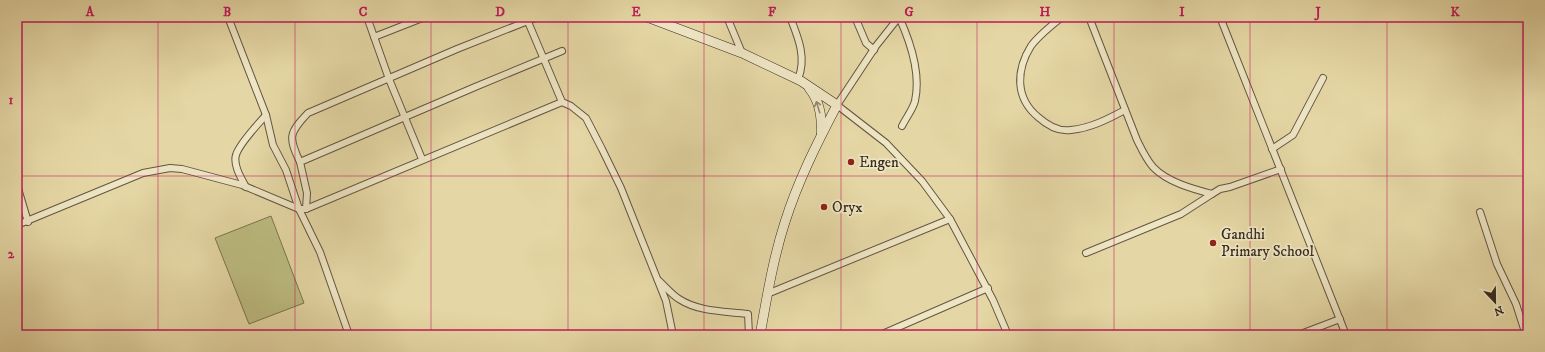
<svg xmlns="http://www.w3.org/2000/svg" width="1545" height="352" font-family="'IM FELL DW Pica',serif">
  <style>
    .green { fill: #bcbc81; stroke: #797450 }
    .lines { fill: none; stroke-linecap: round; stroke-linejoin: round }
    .minor-casing { stroke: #625640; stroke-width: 8 }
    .secondary-casing { stroke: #362b1e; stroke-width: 10 }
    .minor { stroke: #eee5c4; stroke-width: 6 }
    .secondary { stroke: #eee5c4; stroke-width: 9 }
    .oneway { stroke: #928871 }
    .grid { fill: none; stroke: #c2185b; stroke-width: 1; stroke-opacity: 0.55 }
    .poi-dot { fill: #8f2418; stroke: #eee5c4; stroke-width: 1.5 }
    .labels { text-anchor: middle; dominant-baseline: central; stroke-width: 3.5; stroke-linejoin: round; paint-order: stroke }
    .poi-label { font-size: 15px; fill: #362b1e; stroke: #eee5c4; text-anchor: start }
    .neatline { fill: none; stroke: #c2185b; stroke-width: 1.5 }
    .grid-label { font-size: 13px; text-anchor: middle; font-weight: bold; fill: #c2185b }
  </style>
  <rect width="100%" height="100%" fill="#e5d7a5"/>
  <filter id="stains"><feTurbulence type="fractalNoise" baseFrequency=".005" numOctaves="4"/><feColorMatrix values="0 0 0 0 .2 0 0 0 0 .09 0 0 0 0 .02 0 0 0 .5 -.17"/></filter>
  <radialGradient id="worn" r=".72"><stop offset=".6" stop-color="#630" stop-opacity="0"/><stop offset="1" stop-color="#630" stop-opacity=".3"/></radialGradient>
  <!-- green -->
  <polygon class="green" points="271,216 304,303 249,324 215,238"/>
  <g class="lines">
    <!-- minor casing -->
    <g class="minor-casing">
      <g id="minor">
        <polyline points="228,17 266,115 273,145 286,170 299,209 306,209 562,102 571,106 586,118 602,149 621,188 666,301 673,335"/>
        <polyline points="367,17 389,79 422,159"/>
        <polyline points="526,17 562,102"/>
        <polyline points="727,17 742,53"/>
        <path d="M 790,17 C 798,37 807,58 798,79"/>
        <polyline points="855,17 866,43 874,50"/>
        <polyline points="899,17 876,46 837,105 886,143 922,181 950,219 993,300 1008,335"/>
        <path d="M 899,17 C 910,41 921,74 915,101 C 913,109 906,118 902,126"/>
        <path d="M 1062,17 C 1051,26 1039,35 1031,46 C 1016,70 1015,98 1038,117 C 1047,125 1059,132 1071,130 C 1091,128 1108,119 1125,110"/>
        <path d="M 1089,17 L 1137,140 C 1142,150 1146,159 1153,167 C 1167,182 1193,189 1212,194 L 1220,189 L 1230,187 L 1281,169"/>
        <polyline points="1220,17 1346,335"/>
        <polyline points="374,37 425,17"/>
        <polyline points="1272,149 1293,135 1323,78"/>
        <path d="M 300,162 C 288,137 289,133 308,113 L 457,49 L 538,17"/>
        <polyline points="17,185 28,222"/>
        <path d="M 246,187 C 241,178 233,165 236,155 C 239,144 258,124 266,115"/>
        <polyline points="306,209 307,193 300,162 475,87 562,51"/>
        <polyline points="1480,212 1497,264 1516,304 1526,335"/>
        <polyline points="17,225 143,173 170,168 182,169 242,185 299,209 320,252 349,335"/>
        <polyline points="1086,253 1181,214 1212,194"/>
        <path d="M 658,280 C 665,286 671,294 679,299 C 699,312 724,311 748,314 L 749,335"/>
        <polyline points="767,294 950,219"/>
        <polyline points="880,335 988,288"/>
        <polyline points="1298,335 1340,319"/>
      </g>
    </g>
    <!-- secondary casing -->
    <g class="secondary-casing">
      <g id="secondary">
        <path d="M 647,17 L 742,53 L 801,81 L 837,105 C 817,143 798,181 785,222 C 773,259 767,297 760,335"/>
        <path d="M 809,88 C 819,100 822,117 821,132"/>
      </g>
    </g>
    <!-- minor -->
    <use href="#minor" class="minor"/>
    <!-- secondary -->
    <use href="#secondary" class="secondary"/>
  </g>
  <!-- one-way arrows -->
  <defs><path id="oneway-shaft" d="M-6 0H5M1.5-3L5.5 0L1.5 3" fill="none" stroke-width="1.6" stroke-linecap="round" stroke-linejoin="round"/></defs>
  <use class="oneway" href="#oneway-shaft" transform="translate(818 107) rotate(-107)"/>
  <!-- grid -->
  <path class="grid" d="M 158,17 L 158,335M 295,17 L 295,335M 431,17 L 431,335M 568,17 L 568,335M 704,17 L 704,335M 841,17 L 841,335M 977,17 L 977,335M 1114,17 L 1114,335M 1250,17 L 1250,335M 1387,17 L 1387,335M 17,176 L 1528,176"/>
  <!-- markers -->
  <g class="poi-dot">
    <circle cx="851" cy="162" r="4"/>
    <circle cx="824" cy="207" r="4"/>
    <circle cx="1213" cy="243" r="4"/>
  </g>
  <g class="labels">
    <!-- poi labels -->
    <g class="poi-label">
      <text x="859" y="162">Engen</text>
      <text x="832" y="207">Oryx</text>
      <text x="1221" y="234">Gandhi<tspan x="1221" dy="17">Primary School</tspan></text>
    </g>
  </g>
  <!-- margin -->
  <rect width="1545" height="352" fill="none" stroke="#e5d7a5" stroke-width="44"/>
  <!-- north arrow -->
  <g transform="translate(1495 302) rotate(158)" stroke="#eee5c4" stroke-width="3" paint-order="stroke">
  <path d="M0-3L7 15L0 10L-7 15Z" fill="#362b1e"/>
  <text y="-6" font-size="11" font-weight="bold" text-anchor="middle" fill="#362b1e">N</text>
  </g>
  <rect x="22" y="22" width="1501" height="308" class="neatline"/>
  <g class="grid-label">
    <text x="90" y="16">A</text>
    <text x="227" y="16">B</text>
    <text x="363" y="16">C</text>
    <text x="500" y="16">D</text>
    <text x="636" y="16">E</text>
    <text x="772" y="16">F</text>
    <text x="909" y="16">G</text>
    <text x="1045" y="16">H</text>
    <text x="1182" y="16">I</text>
    <text x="1318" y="16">J</text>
    <text x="1455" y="16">K</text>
    <text x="11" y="104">1</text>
    <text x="11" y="258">2</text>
  </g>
  <rect width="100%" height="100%" filter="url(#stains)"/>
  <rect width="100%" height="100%" fill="url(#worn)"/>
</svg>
